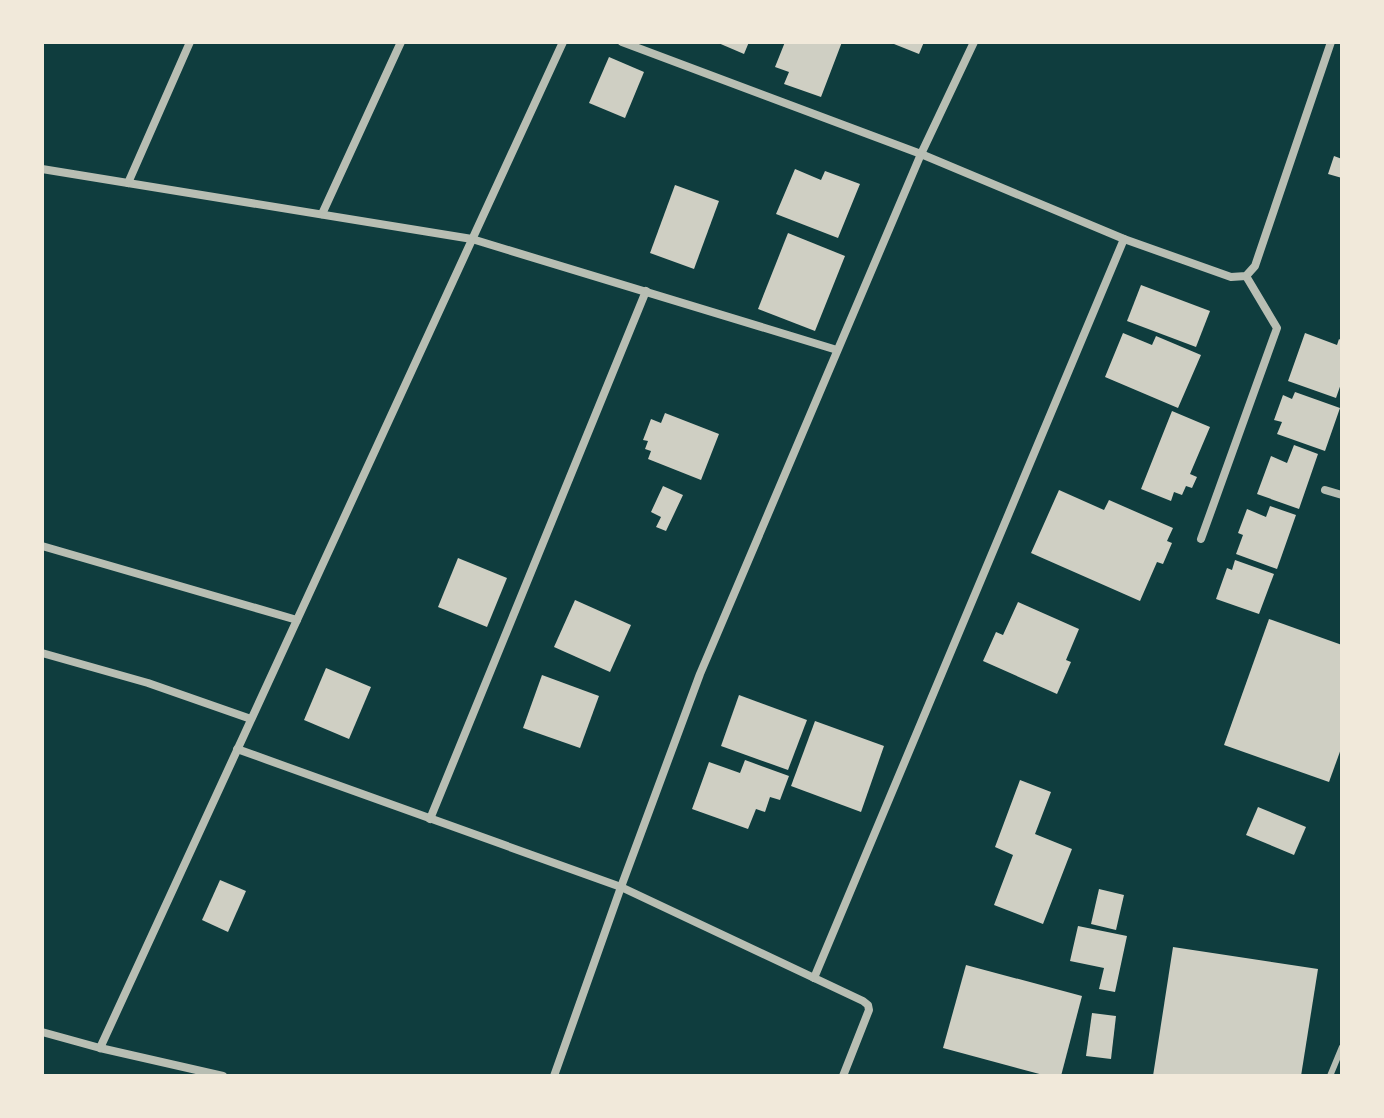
<svg xmlns="http://www.w3.org/2000/svg" width="1384" height="1118" font-family="Signika,sans-serif">
  <style>
    .building { fill: #cfcfc3 }
    .lines { fill: none; stroke-linecap: round; stroke-linejoin: round }
    .service { stroke: #b8beb3; stroke-width: 6 }
    .minor { stroke: #b8beb3; stroke-width: 8 }
  </style>
  <rect width="100%" height="100%" fill="#0f3d3e"/>
  <!-- building -->
  <g class="building">
    <polygon points="716,42 749,42 744,54"/>
    <polygon points="785,42 842,42 821,97 784,84 789,72 775,67"/>
    <polygon points="889,42 924,42 919,54"/>
    <polygon points="609,57 644,72 625,118 589,103"/>
    <polygon points="1334,156 1342,159 1342,178 1328,174"/>
    <polygon points="795,169 821,180 825,171 860,184 838,238 776,214"/>
    <polygon points="675,185 719,201 694,269 650,253"/>
    <polygon points="788,233 845,256 815,331 758,309"/>
    <polygon points="1141,285 1210,311 1196,347 1127,321"/>
    <polygon points="1123,333 1152,345 1156,336 1201,355 1178,408 1105,377"/>
    <polygon points="1305,333 1337,345 1339,339 1342,341 1342,381 1336,398 1288,381"/>
    <polygon points="1295,392 1340,408 1325,451 1277,434 1282,422 1274,420 1283,395 1292,399"/>
    <polygon points="1172,411 1210,427 1190,474 1197,477 1192,488 1186,486 1182,495 1174,492 1171,501 1141,489"/>
    <polygon points="665,413 719,434 701,480 648,459 651,451 645,449 648,441 643,440 651,419 661,423"/>
    <polygon points="1294,445 1318,454 1299,509 1257,494 1271,456 1287,463"/>
    <polygon points="663,486 683,495 666,531 656,527 661,517 651,512"/>
    <polygon points="1059,490 1104,510 1109,500 1173,528 1167,541 1172,543 1163,564 1157,562 1140,601 1031,553"/>
    <polygon points="1270,506 1296,515 1277,569 1236,554 1243,535 1238,533 1247,509 1266,517"/>
    <polygon points="458,558 507,578 487,627 438,607"/>
    <polygon points="1235,560 1274,574 1259,614 1216,599 1227,568 1232,570"/>
    <polygon points="575,600 631,625 610,672 554,647"/>
    <polygon points="1018,602 1079,629 1066,660 1071,662 1057,694 983,661 996,632 1003,635"/>
    <polygon points="1269,619 1342,645 1342,746 1329,782 1224,745"/>
    <polygon points="326,668 371,687 349,739 304,720"/>
    <polygon points="542,675 599,696 580,748 523,728"/>
    <polygon points="739,695 807,720 788,770 721,746"/>
    <polygon points="815,721 884,746 861,812 791,786"/>
    <polygon points="745,760 789,776 780,800 770,797 765,812 756,809 748,829 692,809 709,762 740,773"/>
    <polygon points="1020,780 1051,792 1035,834 1072,849 1043,924 994,905 1013,855 995,847"/>
    <polygon points="1258,807 1306,827 1294,855 1246,835"/>
    <polygon points="220,880 246,891 228,932 202,920"/>
    <polygon points="1099,889 1124,895 1116,930 1091,924"/>
    <polygon points="1078,926 1127,936 1115,992 1099,989 1104,968 1070,961"/>
    <polygon points="1173,947 1318,969 1301,1076 1153,1076"/>
    <polygon points="966,965 1082,996 1061,1076 1047,1076 943,1048"/>
    <polygon points="1092,1013 1116,1016 1111,1059 1086,1056"/>
  </g>
  <g class="lines">
    <!-- service -->
    <polyline class="service" points="1330,1076 1342,1047"/>
    <!-- minor -->
    <g class="minor">
      <polyline points="622,42 921,154 1124,239 1231,277 1246,276 1255,266 1331,42"/>
      <polyline points="42,169 472,239 837,350"/>
      <polyline points="128,183 190,42"/>
      <polyline points="322,214 401,42"/>
      <polyline points="1325,490 1342,495"/>
      <polyline points="1201,539 1277,328 1246,276"/>
      <polyline points="42,546 297,620"/>
      <polyline points="42,653 148,683 251,719"/>
      <polyline points="237,749 621,887 863,1001 868,1005 869,1010 843,1076"/>
      <polyline points="430,819 646,291"/>
      <polyline points="814,978 1124,239"/>
      <polyline points="42,1032 100,1048 223,1076"/>
      <polyline points="100,1048 563,42"/>
      <polyline points="554,1076 621,887 700,674 921,154 974,42"/>
    </g>
  </g>
  <!-- border -->
  <rect width="1384" height="1118" fill="none" stroke="#f1e9da" stroke-width="88"/>
</svg>
